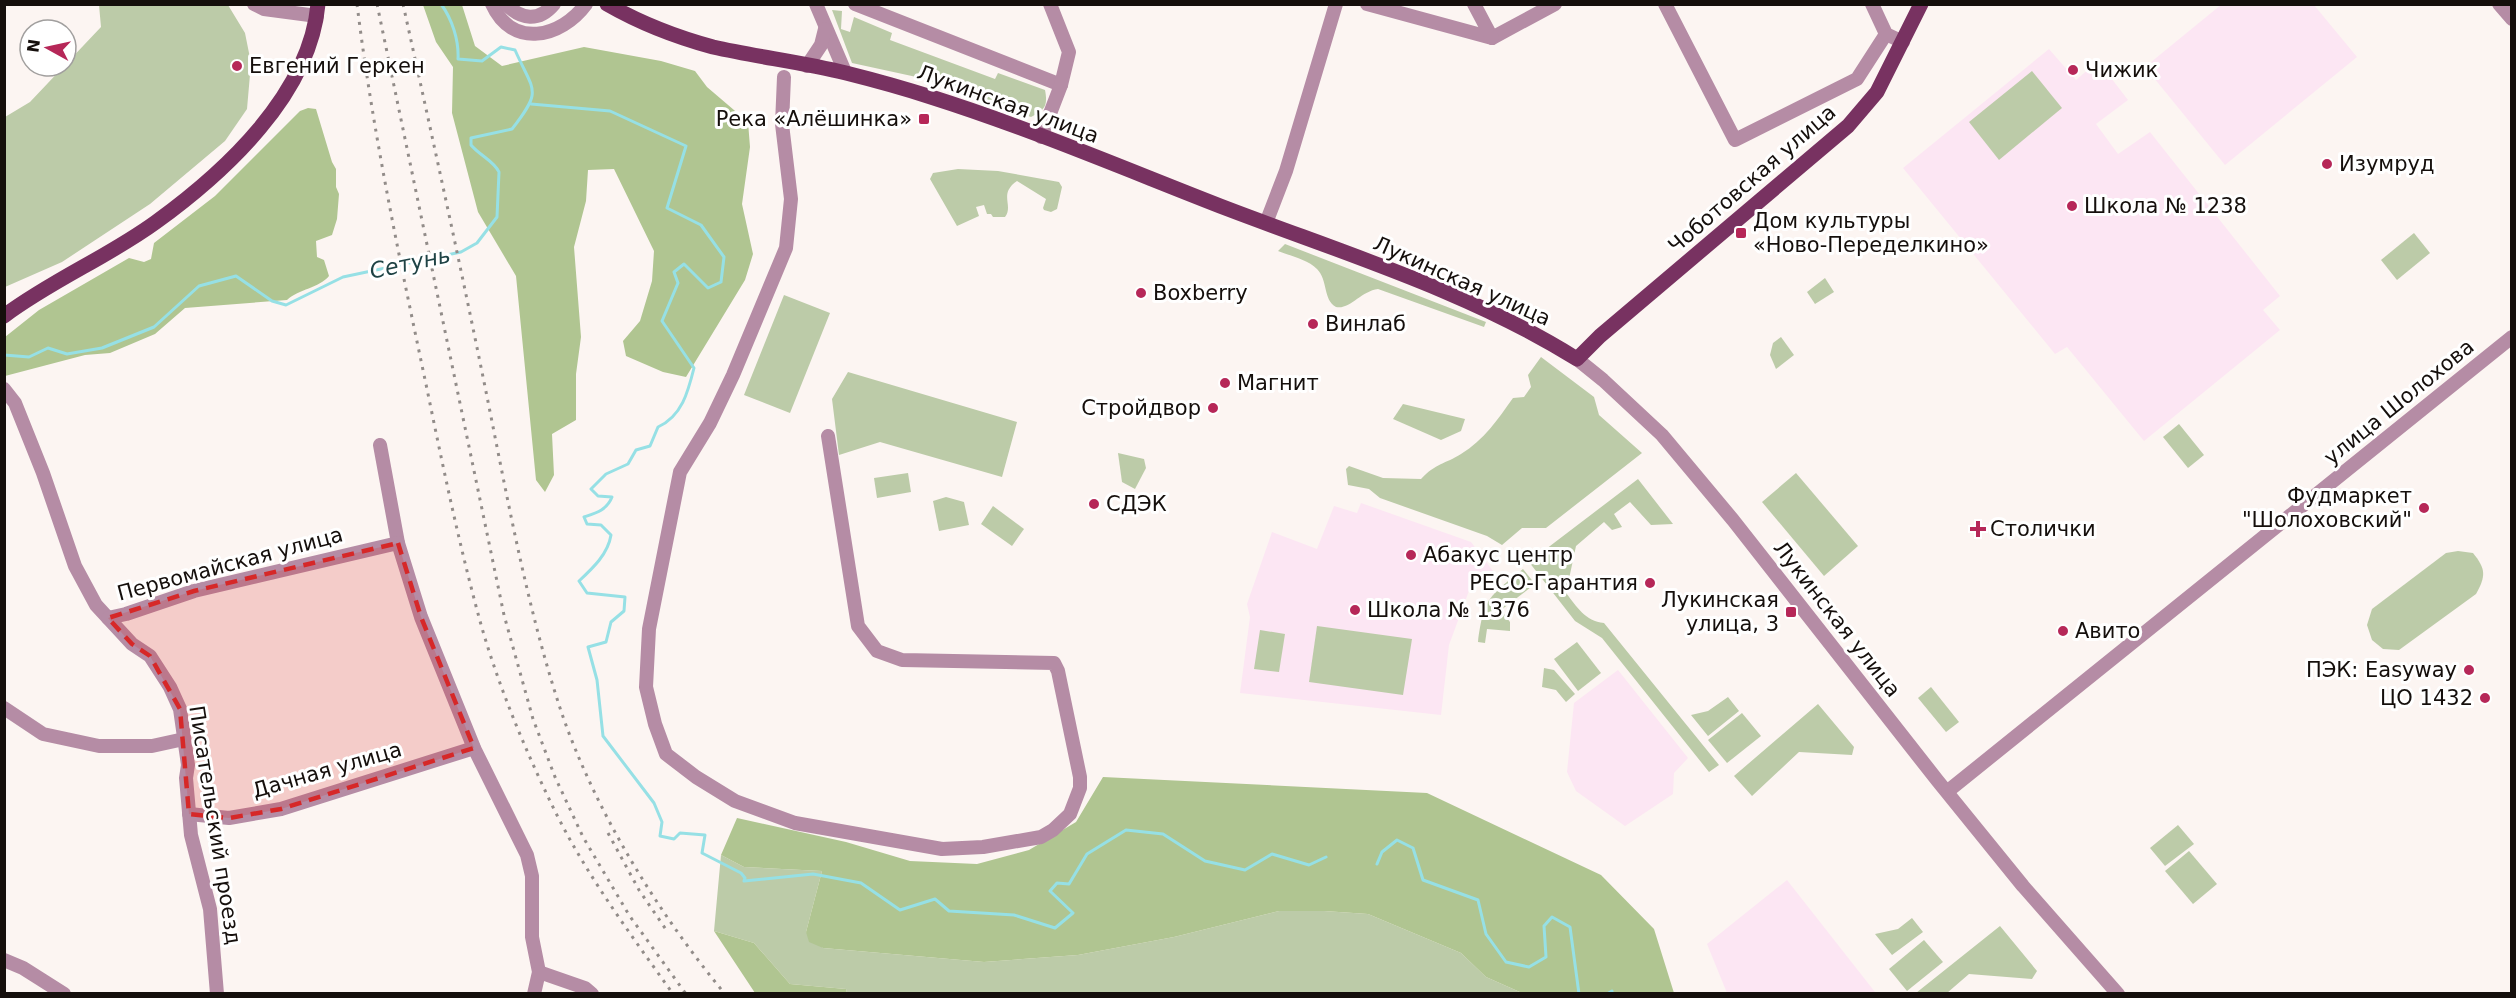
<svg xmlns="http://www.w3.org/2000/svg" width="2516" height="998" font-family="'DejaVu Sans',sans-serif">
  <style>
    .education { fill: #fce6f3 }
    .green { fill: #bccba8 }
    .forest { fill: #b0c591 }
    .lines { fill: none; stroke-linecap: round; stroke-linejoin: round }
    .stream { stroke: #96e0e5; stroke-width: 3 }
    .minor { stroke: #b58ca5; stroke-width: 14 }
    .major { stroke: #783261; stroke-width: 15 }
    .rail { stroke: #928c89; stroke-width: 3; stroke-dasharray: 3 6; stroke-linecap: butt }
    .marked { fill: #d62828; fill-opacity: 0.2; stroke: #d62828; stroke-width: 4.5; stroke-dasharray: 12 8; stroke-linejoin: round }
    .poi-dot { fill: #b62758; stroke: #fff; stroke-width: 2 }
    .labels { text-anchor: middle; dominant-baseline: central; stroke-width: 6; stroke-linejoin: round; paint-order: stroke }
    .poi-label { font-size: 21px; fill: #150f0c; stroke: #fff; text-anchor: start }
    .street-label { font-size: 21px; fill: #150f0c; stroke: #fff }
    .water-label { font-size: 22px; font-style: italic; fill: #1f4345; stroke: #fff }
  </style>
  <rect width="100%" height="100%" fill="#fcf5f2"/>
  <!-- education -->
  <g class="education">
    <polygon points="2222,4 2314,5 2357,57 2225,165 2145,67"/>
    <polygon points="2049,49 2076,80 2098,61 2128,100 2096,124 2118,154 2150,132 2280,296 2263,310 2280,330 2144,441 2067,347 2055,354 1903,168"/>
    <polygon points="1361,503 1471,542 1493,571 1470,588 1449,645 1441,715 1240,693 1250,617 1247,604 1272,532 1317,549 1334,506 1357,513"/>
    <polygon points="1618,670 1688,758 1674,773 1673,794 1625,826 1576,791 1567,772 1574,703"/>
    <polygon points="1787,880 1875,992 1873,993 1727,993 1707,944"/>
  </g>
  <!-- green -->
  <g class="green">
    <polygon points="99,5 228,5 245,33 251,63 247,109 225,141 150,204 62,262 5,287 5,117 30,102 101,27"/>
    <path d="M 832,10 L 842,11 L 841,29 L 850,32 L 854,17 L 892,33 L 890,40 L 995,79 L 998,73 L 1045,90 C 1048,106 1045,110 1031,117 L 921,78 L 852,63 Z"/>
    <polygon points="2032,71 2062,108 1999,160 1969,122"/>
    <path d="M 958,169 L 998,171 L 1059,182 L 1062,187 L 1057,209 L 1051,212 L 1044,210 L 1043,208 L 1046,199 L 1017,181 C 998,194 1014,205 1005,217 L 993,217 L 991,214 L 987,214 L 984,205 L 976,207 L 979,216 L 957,226 L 930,179 L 933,173 Z"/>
    <polygon points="2414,233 2430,253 2397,280 2381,260"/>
    <path d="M 1285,244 L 1486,322 L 1484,327 L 1378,289 C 1361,291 1350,310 1336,307 C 1323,300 1328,280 1317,269 C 1307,259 1290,256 1278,251 Z"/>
    <polygon points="1825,278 1834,292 1815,304 1807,292"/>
    <polygon points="784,295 830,313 790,413 744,395"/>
    <polygon points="1781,337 1794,355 1776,369 1770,355 1773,343"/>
    <path d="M 1541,357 L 1594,397 L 1599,415 L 1642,453 L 1546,528 L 1522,528 L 1502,545 L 1487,536 L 1380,498 L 1369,489 L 1348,485 L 1346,469 L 1349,466 L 1383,478 L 1421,479 C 1436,463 1445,464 1461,454 C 1484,440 1498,419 1513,398 L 1524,397 L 1531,387 L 1528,375 Z"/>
    <polygon points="848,372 1017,422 1002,477 880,442 839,455 832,399"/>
    <polygon points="1403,404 1465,419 1461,431 1441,440 1393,419"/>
    <polygon points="2179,424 2204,455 2188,468 2163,437"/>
    <polygon points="1118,453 1144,459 1146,468 1135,489 1122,482"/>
    <polygon points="908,473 911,492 877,498 874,478"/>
    <polygon points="1796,473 1858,546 1824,576 1762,502"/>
    <path d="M 1638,479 L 1673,524 L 1651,525 L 1630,502 L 1614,514 L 1622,527 L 1612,530 L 1604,522 L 1576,546 L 1566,593 C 1577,607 1585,621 1604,623 L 1719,765 L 1709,772 L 1602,638 L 1575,621 L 1529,562 Z"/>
    <polygon points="946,497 964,502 969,525 939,531 933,501"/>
    <polygon points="993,506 1024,529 1012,546 981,524"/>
    <path d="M 2458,551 L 2473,553 C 2486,569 2486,576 2476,594 L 2399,650 L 2383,649 L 2372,640 L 2367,625 L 2372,609 L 2446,553 Z"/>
    <path d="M 1523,569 L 1535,584 L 1501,610 L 1510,622 L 1510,631 L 1487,629 L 1485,643 L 1478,642 C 1484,597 1489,597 1523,569 Z"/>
    <polygon points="1317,626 1412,639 1403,695 1309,682"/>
    <polygon points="1260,630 1285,634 1279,672 1254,669"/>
    <polygon points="1577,642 1601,673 1578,691 1554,659"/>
    <polygon points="1544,668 1554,670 1575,694 1566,702 1556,690 1542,687"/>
    <polygon points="1931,687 1959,722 1946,732 1918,698"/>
    <polygon points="1728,697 1739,711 1708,736 1691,715 1708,711"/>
    <polygon points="1818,704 1854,747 1852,755 1799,752 1752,796 1734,776"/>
    <polygon points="1742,713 1761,736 1727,763 1708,740"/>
    <polygon points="2178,825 2194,844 2165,866 2150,848"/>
    <polygon points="2189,851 2217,884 2193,904 2165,871"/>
    <polygon points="721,855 744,867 822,871 806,932 823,948 984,962 1078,955 1174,937 1279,911 1324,911 1368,914 1461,953 1486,977 1522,993 847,993 846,989 790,984 754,943 714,931"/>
    <polygon points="1912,918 1923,932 1892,955 1875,934 1898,929"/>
    <polygon points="2000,926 2037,971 2032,979 1969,974 1947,993 1916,993"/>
    <polygon points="1924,940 1943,962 1907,991 1889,969"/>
  </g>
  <!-- forest -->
  <g class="forest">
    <polygon points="423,5 462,5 475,46 502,66 584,47 661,61 695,71 707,87 748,122 750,147 742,204 753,254 745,280 686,377 663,372 626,356 623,341 640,321 652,281 654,251 614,169 588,170 586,201 574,247 581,337 576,374 576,420 552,434 554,475 545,492 536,480 516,276 478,212 452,113 453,67 436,42"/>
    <path d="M 308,108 L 316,109 L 332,162 L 336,169 L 336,187 L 339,194 L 337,219 L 332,235 L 316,241 L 317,257 L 324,260 L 329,276 C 319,288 299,289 287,300 L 185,308 L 155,334 L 110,353 L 85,355 L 5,376 L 5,337 L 39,310 L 129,258 L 144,262 L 151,259 L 154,243 L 215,196 L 300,111 Z"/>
    <polygon points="1103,777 1427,793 1601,875 1654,929 1674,993 1522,993 1486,977 1461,953 1368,914 1324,911 1279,911 1174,937 1078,955 984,962 823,948 809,942 806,932 822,871 744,867 721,855 737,818 846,842 910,861 977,864 1029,850 1076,822"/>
    <polygon points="714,931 754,943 790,984 846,989 847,993 755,993"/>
  </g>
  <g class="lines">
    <!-- stream -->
    <g class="stream">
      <path d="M 531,104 L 610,111 L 686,146 L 667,208 L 701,225 L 724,257 L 721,282 L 708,288 L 684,264 L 674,272 L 678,283 L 662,321 L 694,368 C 688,392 682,416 658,427 L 650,446 L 636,450 L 628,464 L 606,474 L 591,489 L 598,496 L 612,497 C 607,510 596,513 584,517 L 587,524 L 601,525 L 611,535 C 608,554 593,568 579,581 L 587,593 L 625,597 L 624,611 L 611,622 L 606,642 L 588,647 L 597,680 L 603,736 L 654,803 L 662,822 L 660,836 L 674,839 L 680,833 L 705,835 L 702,853 L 741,873 L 745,878 L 744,881 L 813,874 L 861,883 L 900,910 L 935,899 L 949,911 L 1014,915 L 1055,928 L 1073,913 L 1050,891 L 1057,883 L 1069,884 L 1087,854 L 1126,830 L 1163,834 L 1205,861 L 1245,870 L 1272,854 L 1309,865 L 1326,857"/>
      <path d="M 4,355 L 29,357 L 48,348 L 67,354 L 102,348 L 154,327 L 199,286 L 236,276 L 272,301 L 286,305 L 343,277 L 461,252 L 477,243 L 497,217 L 499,172 C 494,161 479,155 471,145 L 471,138 L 512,129 C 543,89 534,93 515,50 L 501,47 L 482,61 L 458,59 C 459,40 452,19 441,4"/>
      <polyline points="1377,864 1382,852 1397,840 1413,848 1423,880 1478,900 1486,934 1506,962 1529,967 1546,957 1544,926 1552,917 1570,927 1579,994"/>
      <polyline points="1607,994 1612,991 1612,994"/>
    </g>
    <!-- minor -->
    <g class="minor">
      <polyline points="254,4 264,9 317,16"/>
      <path d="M 492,4 C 512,49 561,38 586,4"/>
      <path d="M 506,4 C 521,20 539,22 554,4"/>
      <polyline points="816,4 845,72"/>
      <polyline points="855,4 1061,85"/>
      <polyline points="1367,4 1492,38 1555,4"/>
      <polyline points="1474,4 1492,38"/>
      <polyline points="1665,4 1735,140 1857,79 1886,34"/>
      <polyline points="1872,4 1886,34 1903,42"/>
      <polyline points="2499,4 2512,19"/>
      <polyline points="807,66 821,45 825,29"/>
      <polyline points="784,77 782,124 791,199 786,248 733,375 710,423 680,472 649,629 646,687 655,724 666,754 696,777 735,801 795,823 942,849 983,847 1041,837 1053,830 1070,814 1080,788 1080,777 1058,671 1054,663 902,660 877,651 858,626 828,436"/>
      <polyline points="1041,137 1061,85 1069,52 1050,4"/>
      <polyline points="1266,223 1286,171 1336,4"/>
      <polyline points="1577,359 1603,380 1662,435 1733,520 1937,780 2023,886 2118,994"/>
      <polyline points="4,389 15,403 43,473 75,566 96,605 132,644 150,656 170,687 180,709 188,765 186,778 191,835 210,909 217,994"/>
      <polyline points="380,445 398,543 421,617 474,748 527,855 532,876 532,937 539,972 534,994"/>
      <polyline points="108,618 126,614 194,591 398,543"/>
      <polyline points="4,708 43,734 99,746 152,746 184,739"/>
      <polyline points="1948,791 2512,337"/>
      <polyline points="189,814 229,818 281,809 474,748"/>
      <polyline points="4,960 23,968 64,994"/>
      <polyline points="539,972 585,988 592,994"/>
    </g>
    <!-- major -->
    <g class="major">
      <path d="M 607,4 C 640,23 676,37 713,47 C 757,57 802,62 846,73 C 874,80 903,88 931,97 C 1032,129 1130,171 1228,209 C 1346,254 1470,292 1577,359 L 1600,336 L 1848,126 L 1877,92 L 1921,4"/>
      <path d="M 4,316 C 52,280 108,257 156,222 C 225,172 310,94 318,4"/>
    </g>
    <!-- rail -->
    <g class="rail">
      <path d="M 357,4 C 373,134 400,261 427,389 C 443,467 459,544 480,621 C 497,682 523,745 551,803 C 584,872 629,932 673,994"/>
      <polyline points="377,4 504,615 533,719 555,777 583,837 629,915 686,994"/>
      <path d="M 403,4 C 430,127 457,249 482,372 C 505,484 525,602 561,711 C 595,811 658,913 725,994"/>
      <polyline points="608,833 639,890 667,931"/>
    </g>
  </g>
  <!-- marked area -->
  <path class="marked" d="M 398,543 L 421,617 L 474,748 L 281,809 L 229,818 L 189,814 L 180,709 L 150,656 L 132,644 L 108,618 L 194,591 Z"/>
  <!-- markers -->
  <g class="poi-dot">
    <circle cx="237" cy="66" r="6"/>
    <circle cx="2073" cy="70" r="6"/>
    <rect x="918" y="113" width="12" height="12" rx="3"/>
    <circle cx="2327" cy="164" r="6"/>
    <circle cx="2072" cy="206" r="6"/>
    <rect x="1735" y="227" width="12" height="12" rx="3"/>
    <circle cx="1141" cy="293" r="6"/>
    <circle cx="1313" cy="324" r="6"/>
    <circle cx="1225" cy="383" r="6"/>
    <circle cx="1213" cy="408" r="6"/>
    <circle cx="1094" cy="504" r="6"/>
    <circle cx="2424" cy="508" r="6"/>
    <path d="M1975 520h6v6h6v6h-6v6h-6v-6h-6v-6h6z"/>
    <circle cx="1411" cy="555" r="6"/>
    <circle cx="1650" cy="583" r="6"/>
    <circle cx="1355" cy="610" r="6"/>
    <rect x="1785" y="606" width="12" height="12" rx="3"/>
    <circle cx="2063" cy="631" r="6"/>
    <circle cx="2469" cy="670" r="6"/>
    <circle cx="2485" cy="698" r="6"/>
  </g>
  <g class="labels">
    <!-- poi labels -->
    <g class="poi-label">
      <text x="249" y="66">Евгений Геркен</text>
      <text x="2085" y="70">Чижик</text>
      <text x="912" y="119" text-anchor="end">Река «Алёшинка»</text>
      <text x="2339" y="164">Изумруд</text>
      <text x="2084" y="206">Школа № 1238</text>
      <text x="1753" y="221">Дом культуры<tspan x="1753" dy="24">«Ново-Переделкино»</tspan></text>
      <text x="1153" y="293">Boxberry</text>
      <text x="1325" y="324">Винлаб</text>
      <text x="1237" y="383">Магнит</text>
      <text x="1201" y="408" text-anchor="end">Стройдвор</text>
      <text x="2412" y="496" text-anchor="end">Фудмаркет<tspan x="2412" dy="24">"Шолоховский"</tspan></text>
      <text x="1106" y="504">СДЭК</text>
      <text x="1990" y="529">Столички</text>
      <text x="1423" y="555">Абакус центр</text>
      <text x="1638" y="583" text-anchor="end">РЕСО-Гарантия</text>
      <text x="1779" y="600" text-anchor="end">Лукинская<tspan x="1779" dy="24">улица, 3</tspan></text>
      <text x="1367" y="610">Школа № 1376</text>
      <text x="2075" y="631">Авито</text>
      <text x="2457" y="670" text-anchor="end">ПЭК: Easyway</text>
      <text x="2473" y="698" text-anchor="end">ЦО 1432</text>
    </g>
    <!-- street labels -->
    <g class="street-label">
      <text transform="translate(1008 104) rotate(20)">Лукинская улица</text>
      <text transform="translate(1752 179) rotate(-41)">Чоботовская улица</text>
      <text transform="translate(1462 281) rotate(24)">Лукинская улица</text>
      <text transform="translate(2399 402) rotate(-39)">улица Шолохова</text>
      <text transform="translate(230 564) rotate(-15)">Первомайская улица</text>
      <text transform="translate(1837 619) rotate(52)">Лукинская улица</text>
      <text transform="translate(327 770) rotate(-16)">Дачная улица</text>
      <text transform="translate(215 825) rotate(81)">Писательский проезд</text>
    </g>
    <!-- water labels -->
    <g class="water-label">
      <text transform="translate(410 263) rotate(-12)">Сетунь</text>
    </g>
  </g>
  <!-- border -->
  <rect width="2516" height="998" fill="none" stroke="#150f0c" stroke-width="12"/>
  <!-- north arrow -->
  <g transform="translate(48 48) rotate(278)"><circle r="28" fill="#ffffff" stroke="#a19f9e" stroke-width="1.5"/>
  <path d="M0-4.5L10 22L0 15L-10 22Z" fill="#b62758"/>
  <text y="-9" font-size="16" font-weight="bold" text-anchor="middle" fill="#150f0c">N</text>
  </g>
</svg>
